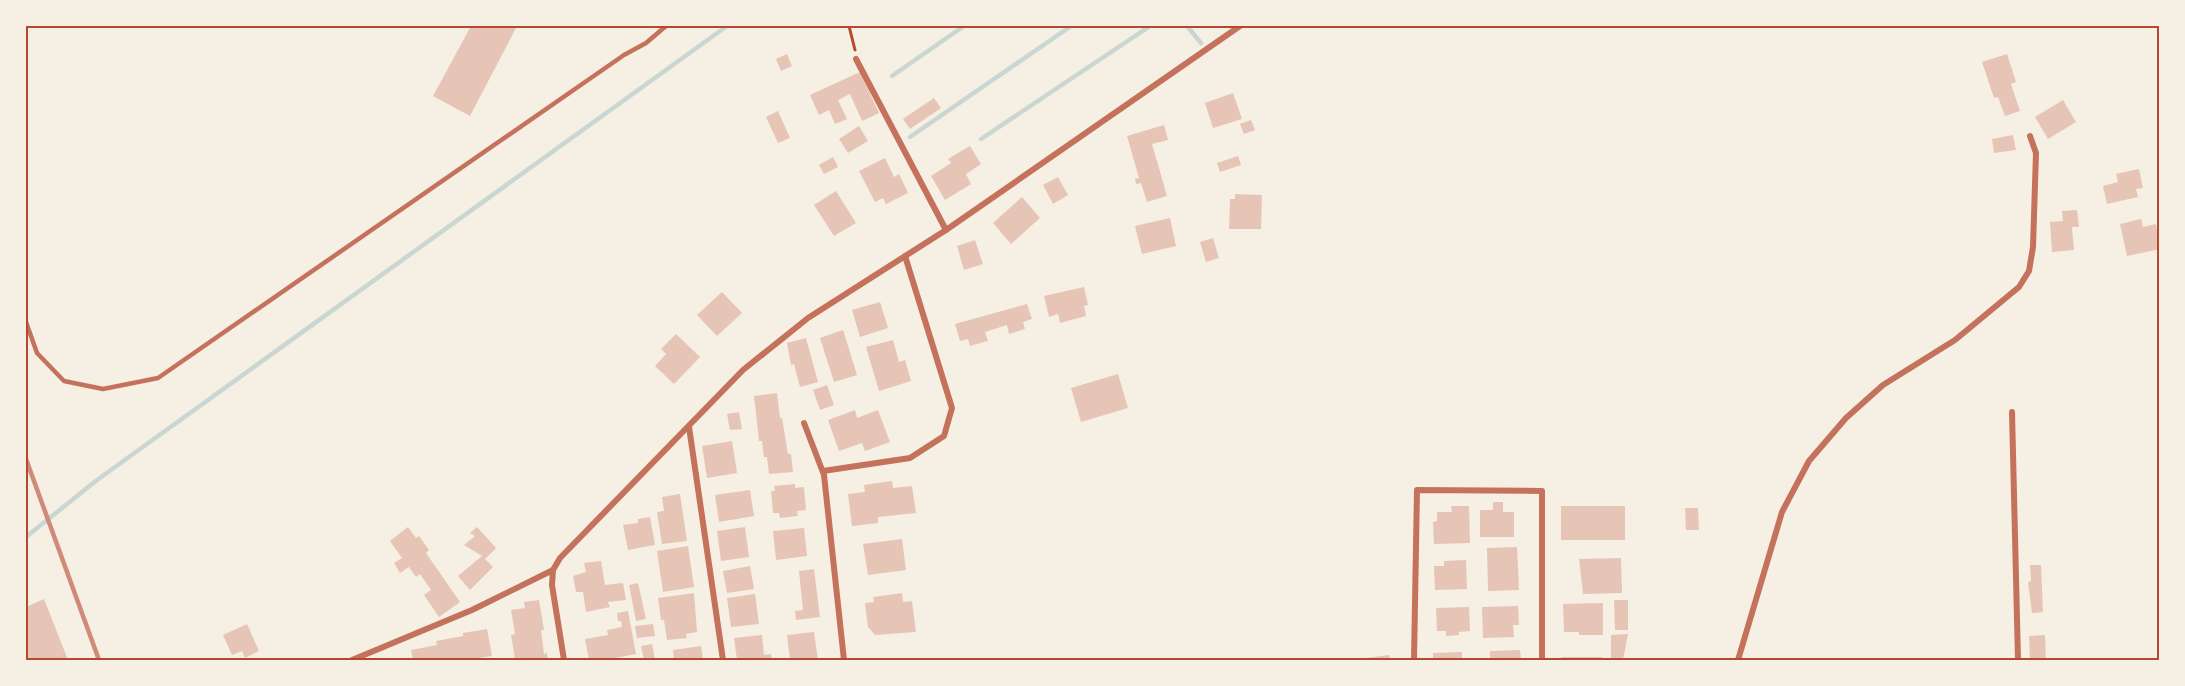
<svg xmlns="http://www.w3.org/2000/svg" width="2185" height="686" font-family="Poppins,sans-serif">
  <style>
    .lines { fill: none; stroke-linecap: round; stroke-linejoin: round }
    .stream { stroke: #c9d6d2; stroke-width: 4.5 }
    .building { fill: #e6c5b7 }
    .path { stroke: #b5482f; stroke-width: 3 }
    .service { stroke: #c5725c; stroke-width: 4.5 }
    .minor { stroke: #c5725c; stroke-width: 6 }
    .rail { stroke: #cf8b77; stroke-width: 4.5 }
    .neatline { fill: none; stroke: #b5482f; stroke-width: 2 }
  </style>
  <rect width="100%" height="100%" fill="#f6efe4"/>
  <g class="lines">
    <!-- stream -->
    <g class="stream">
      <polyline points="1187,26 1201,43"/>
      <polyline points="892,76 964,26"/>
      <polyline points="910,137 1071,26"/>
      <polyline points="981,139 1150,26"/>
      <polyline points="26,537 97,480 727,26"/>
    </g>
  </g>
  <!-- building -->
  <g class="building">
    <polygon points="471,26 517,26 470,116 433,96"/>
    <polygon points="787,54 792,66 781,71 776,59"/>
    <polygon points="2007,54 2016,82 2011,84 2020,111 2005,116 1998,97 1994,98 1982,62"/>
    <polygon points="860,72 879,113 862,121 850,94 838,100 847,119 835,124 829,110 819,115 810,95"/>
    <polygon points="1233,93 1242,119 1213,128 1205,103"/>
    <polygon points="934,98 941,108 910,129 903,119"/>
    <polygon points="2063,100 2076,122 2048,139 2035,117"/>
    <polygon points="778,111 790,138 778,143 766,117"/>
    <polygon points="1251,120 1255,130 1244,134 1240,124"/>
    <polygon points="1164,125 1168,140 1152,144 1167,196 1147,202 1141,183 1136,184 1135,179 1139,178 1127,136"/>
    <polygon points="859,126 868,141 848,153 839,139"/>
    <polygon points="2013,135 2016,150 1994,153 1992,139"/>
    <polygon points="970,146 981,164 966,174 971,184 945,200 931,176 951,163 948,159"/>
    <polygon points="1238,156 1241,165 1220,172 1217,163"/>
    <polygon points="833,157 838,167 824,174 819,165"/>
    <polygon points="885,158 894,177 899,174 908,193 886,204 883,198 875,202 859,171"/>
    <polygon points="2139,169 2143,188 2136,189 2138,197 2107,204 2103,186 2118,182 2116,174"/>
    <polygon points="1058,177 1068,195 1053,204 1043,185"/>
    <polygon points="836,191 856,223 834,236 814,205"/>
    <polygon points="1235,194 1262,195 1261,229 1229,229 1230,199 1235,199"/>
    <polygon points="1022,197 1040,218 1011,244 993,223"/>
    <polygon points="2077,210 2079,227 2072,227 2074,250 2052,252 2050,222 2063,221 2062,211"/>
    <polygon points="1170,218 1176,246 1142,254 1135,226"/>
    <polygon points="2141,219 2143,227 2156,224 2160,249 2127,256 2120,224"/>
    <polygon points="1213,238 1219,258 1206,262 1200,242"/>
    <polygon points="975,240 983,264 964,270 957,246"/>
    <polygon points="1084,287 1088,305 1084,306 1086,316 1060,323 1058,314 1049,317 1044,296"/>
    <polygon points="722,292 742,313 717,336 697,315"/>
    <polygon points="880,302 888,328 860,337 852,310"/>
    <polygon points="1027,304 1032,319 1023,322 1025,329 1009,334 1007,325 985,332 988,341 970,346 968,339 960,341 955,324"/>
    <polygon points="843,330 857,375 834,382 820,338"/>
    <polygon points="676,334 700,357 674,384 655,366 666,354 661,349"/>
    <polygon points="806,338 818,382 800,387 794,364 791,365 787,343"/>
    <polygon points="893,340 899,362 905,360 911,381 879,391 866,347"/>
    <polygon points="1118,374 1128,408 1081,422 1071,388"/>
    <polygon points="827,385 834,405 820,410 813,390"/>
    <polygon points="777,393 780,418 782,418 788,454 791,454 793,472 769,474 767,457 764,457 762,441 759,441 754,396"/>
    <polygon points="855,410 857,418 878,410 890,442 865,451 862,443 839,451 828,420"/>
    <polygon points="739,412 742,429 730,430 727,414"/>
    <polygon points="732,441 737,473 707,478 702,446"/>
    <polygon points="892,481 893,488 912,486 916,513 878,517 878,523 852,526 848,494 865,492 864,485"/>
    <polygon points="795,484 795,488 804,487 806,510 797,511 798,516 780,518 779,513 773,513 771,491 775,491 774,486"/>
    <polygon points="750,490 754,516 719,522 715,495"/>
    <polygon points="680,494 687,541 662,544 657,512 664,511 662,497"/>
    <polygon points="1493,502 1503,502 1503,512 1514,512 1514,537 1480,537 1480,510 1493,510"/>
    <polygon points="1451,506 1469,506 1470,543 1434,544 1433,522 1437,521 1437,512 1452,512"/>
    <rect x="1561" y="506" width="64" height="34"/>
    <polygon points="1685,508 1698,508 1699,530 1686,530"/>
    <polygon points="650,517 655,545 628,550 623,525 638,523 638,519"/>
    <polygon points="408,527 416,538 419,536 429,550 426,553 460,602 439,617 424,595 431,590 420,574 416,577 409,567 400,573 394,563 402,558 390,541"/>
    <polygon points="477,527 496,548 485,559 493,567 470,590 458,576 482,556 464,545 475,536 470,533"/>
    <polygon points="745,527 749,557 721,561 717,531"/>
    <polygon points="804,528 807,556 776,560 773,531"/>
    <polygon points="902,539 906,570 868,575 863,544"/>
    <polygon points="688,546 694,587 663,592 657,551"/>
    <polygon points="1517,547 1519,590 1488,591 1487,548"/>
    <polygon points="1621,558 1622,593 1583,594 1579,559"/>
    <polygon points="1466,560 1467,589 1435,590 1434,566 1444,566 1444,561"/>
    <polygon points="601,561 605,585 623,583 626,600 608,602 610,607 586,612 583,592 576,592 573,576 586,572 584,563"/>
    <polygon points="2030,565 2041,565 2043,612 2032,613 2028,582 2031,581"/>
    <polygon points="750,566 754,589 727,593 723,571"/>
    <polygon points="814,569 820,617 796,620 795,611 803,610 799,571"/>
    <polygon points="638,583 646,619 636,621 629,585"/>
    <polygon points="694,593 697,632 686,634 687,638 667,640 664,620 661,620 658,598"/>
    <polygon points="902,593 903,602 912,601 916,632 875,635 868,627 865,603 874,602 873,597"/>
    <polygon points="755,594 759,624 731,627 727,598"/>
    <polygon points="44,599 68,660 26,660 26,607"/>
    <polygon points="539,600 544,630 541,630 544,654 547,653 548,660 515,659 511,635 515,634 511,610 525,608 524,602"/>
    <polygon points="1614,600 1628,600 1628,630 1615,630"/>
    <polygon points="1603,603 1603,635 1579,635 1579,632 1564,632 1563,604"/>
    <polygon points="1518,606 1519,625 1513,625 1514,637 1483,638 1482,607"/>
    <polygon points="1469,607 1470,631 1459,632 1459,635 1446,636 1446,631 1437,631 1436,608"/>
    <polygon points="628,611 636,654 605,660 589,660 585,639 608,635 607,630 622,627 621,621 618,621 617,613"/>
    <polygon points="247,624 259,651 245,658 242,651 232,655 223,635"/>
    <polygon points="653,624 655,636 637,638 635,626"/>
    <polygon points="487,629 492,656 467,660 413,660 411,650 437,645 436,641 463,636 463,633"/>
    <polygon points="814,632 818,660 790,660 787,635"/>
    <polygon points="1628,634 1623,660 1611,660 1611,635"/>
    <polygon points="762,635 764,655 771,654 772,660 737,660 734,638"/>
    <polygon points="2045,635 2046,660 2030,660 2029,636"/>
    <polygon points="652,644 655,660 644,660 641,646"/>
    <polygon points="701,646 703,660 674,660 673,650"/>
    <polygon points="1520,650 1521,660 1490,660 1490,651"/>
    <polygon points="1462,652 1462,660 1433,660 1433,653"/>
    <polygon points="1389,655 1390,660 1358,660 1358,659"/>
    <polygon points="1561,657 1602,657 1603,660 1561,660"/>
  </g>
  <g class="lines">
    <!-- path -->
    <polyline class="path" points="849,26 855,50"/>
    <!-- service -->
    <polyline class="service" points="26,322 37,353 64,381 103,389 158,378 624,55 646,43 666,26"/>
    <!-- minor -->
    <g class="minor">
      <polyline points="856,59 946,230"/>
      <polyline points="2012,412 2018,660"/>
      <polyline points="804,423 824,475 844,660"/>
      <polyline points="689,427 723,660"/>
      <polyline points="823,471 910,458 944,436 952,408 905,256"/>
      <polyline points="553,570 552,585 564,660"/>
      <polyline points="352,660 472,610 553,570 560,558 743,370 808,318 946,230 1240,26"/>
      <polyline points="1414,660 1417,490 1542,491 1542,660"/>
      <polyline points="1738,660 1782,512 1809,461 1846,418 1883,385 1955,340 2019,287 2029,271 2033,247 2036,153 2030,136"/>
    </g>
    <!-- rail -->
    <polyline class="rail" points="26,459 99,660"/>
  </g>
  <!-- border -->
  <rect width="2185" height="686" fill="none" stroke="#f6efe4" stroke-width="54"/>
  <rect x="27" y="27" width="2131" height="632" class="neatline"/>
</svg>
